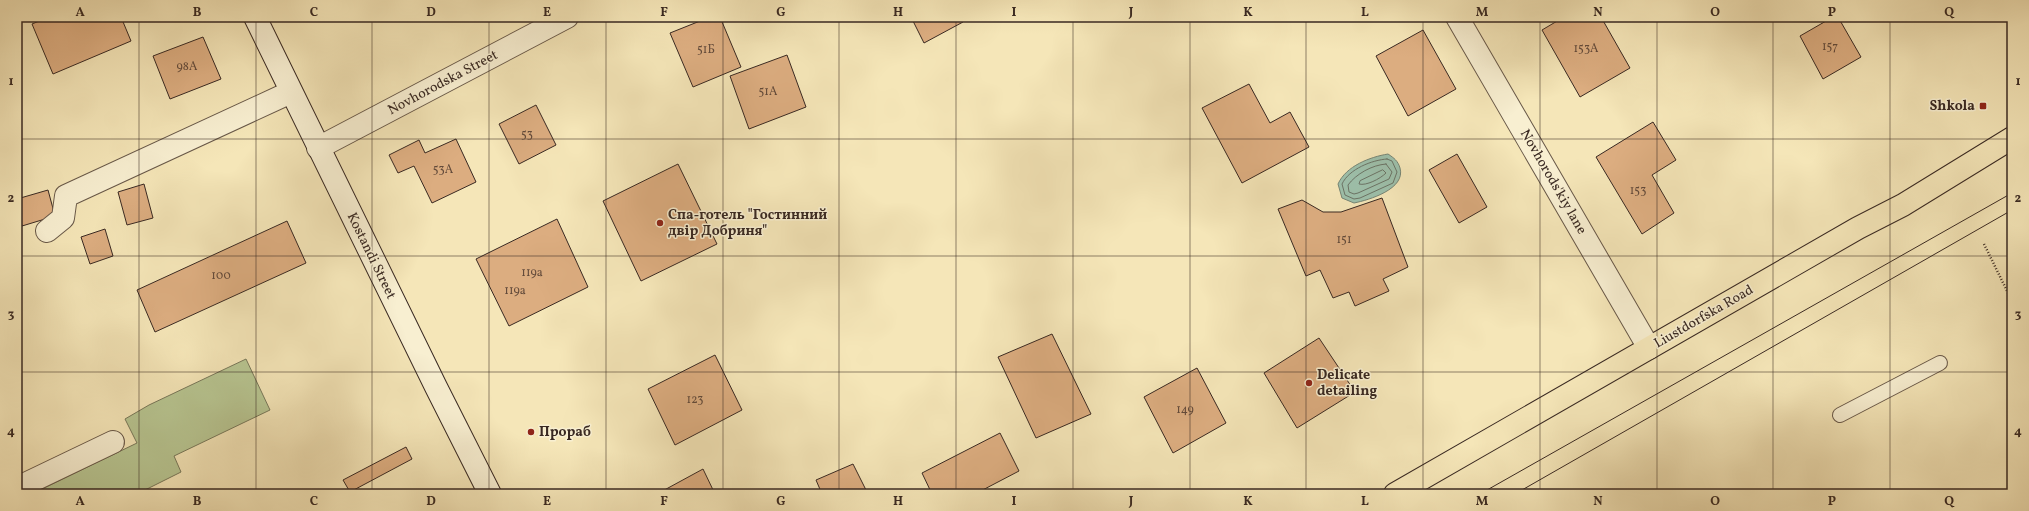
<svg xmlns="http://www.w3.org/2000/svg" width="2029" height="511" font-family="Vollkorn,serif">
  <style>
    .green { fill: #b8c692; stroke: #78785a }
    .water { fill: #9dc0ab; stroke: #758474 }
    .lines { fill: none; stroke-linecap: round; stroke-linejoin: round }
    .shore { stroke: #6b7466; stroke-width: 1 }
    .building { fill: #dcad80; stroke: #392922 }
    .lane-casing { stroke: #685848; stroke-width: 16 }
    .street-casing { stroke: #685848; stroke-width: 24 }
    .secondary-casing { stroke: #392922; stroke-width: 24 }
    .primary-casing { stroke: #392922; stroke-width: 24 }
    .path { stroke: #392922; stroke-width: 2.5; stroke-dasharray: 1 2; stroke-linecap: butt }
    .lane { stroke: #f8efd1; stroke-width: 14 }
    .street { stroke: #f8efd1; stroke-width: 22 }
    .secondary { stroke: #f8efd1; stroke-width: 22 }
    .primary { stroke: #f5e6b8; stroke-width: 22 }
    .tram { stroke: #392922; stroke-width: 1 }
    .grid { fill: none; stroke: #392922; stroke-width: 1; stroke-opacity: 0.55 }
    .poi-dot { fill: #8f2418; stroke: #f8efd1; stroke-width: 1.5 }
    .labels { text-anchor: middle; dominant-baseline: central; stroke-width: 3; stroke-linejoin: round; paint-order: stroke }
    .number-label { font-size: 12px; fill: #624a3a }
    .street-label { font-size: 14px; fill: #392922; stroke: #f8efd1 }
    .poi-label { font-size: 14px; font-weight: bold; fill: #392922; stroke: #f8efd1; text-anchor: start }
    .neatline { fill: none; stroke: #392922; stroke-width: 1.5 }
    .grid-label { font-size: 13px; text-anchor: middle; font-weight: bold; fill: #392922 }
  </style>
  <rect width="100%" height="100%" fill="#f5e6b8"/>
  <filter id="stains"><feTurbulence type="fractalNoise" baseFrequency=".005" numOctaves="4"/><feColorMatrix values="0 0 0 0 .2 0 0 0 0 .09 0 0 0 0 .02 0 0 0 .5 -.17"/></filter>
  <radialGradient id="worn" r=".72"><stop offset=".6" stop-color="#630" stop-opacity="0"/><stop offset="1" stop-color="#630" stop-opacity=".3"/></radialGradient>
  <!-- green -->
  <polygon class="green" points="246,359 270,410 174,456 181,472 137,494 37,494 36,492 137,443 125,419 149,405"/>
  <!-- water -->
  <path class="water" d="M 1388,154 C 1394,158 1398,161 1400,168 C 1406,189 1369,200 1354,203 L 1342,198 L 1338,184 C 1346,166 1370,157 1388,154 Z"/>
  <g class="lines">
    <!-- shore -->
    <g class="shore">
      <path d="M 1387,159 L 1392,161 L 1397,172 L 1393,183 L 1360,198 L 1354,199 L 1345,195 L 1342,184 C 1349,169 1372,160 1387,159 Z"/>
      <path d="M 1386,164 L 1392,172 L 1389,179 L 1358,193 L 1354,194 L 1349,192 L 1348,185 C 1356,174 1372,165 1386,164 Z"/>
      <path d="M 1383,170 L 1386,173 C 1380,179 1366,186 1359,184 L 1360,181 Z"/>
    </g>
  </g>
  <!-- building -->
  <g class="building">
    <polygon points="49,17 121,17 131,41 53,74 32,24"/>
    <polygon points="710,17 720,17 741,67 693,87 670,33"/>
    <polygon points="911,17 961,17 963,22 924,43"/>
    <polygon points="1564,17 1601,17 1630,68 1580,97 1542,30"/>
    <polygon points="1833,17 1838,17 1861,57 1823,79 1800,36"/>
    <polygon points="1423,30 1456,89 1408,116 1376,56"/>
    <polygon points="203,37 221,79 170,99 153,56"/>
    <polygon points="787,55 806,107 749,129 730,76"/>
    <polygon points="1249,84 1270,123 1290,112 1309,147 1242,183 1202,108"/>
    <polygon points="536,105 556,145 519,164 499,124"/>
    <polygon points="1653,122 1676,160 1652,175 1674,213 1642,234 1596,157"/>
    <polygon points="456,139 476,182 432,203 414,166 398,173 389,155 419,140 425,153"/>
    <polygon points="1457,154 1487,207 1459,223 1429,170"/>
    <polygon points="678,164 717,244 641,281 603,201"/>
    <polygon points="144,184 153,218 127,225 118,192"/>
    <polygon points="48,190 55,216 22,226 17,208 17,199"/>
    <polygon points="1382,198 1408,267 1383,279 1389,291 1355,306 1349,292 1333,298 1320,270 1306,276 1278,209 1302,200 1323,212 1341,212"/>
    <polygon points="557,219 588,287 509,326 476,259"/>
    <polygon points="287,221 306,263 155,332 137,290"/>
    <polygon points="105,229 113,256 90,264 81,237"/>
    <polygon points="1052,334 1091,414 1036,438 998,357"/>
    <polygon points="1319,338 1355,392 1297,428 1264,373"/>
    <polygon points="715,355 742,410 675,445 648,389"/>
    <polygon points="1197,368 1226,423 1173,453 1144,397"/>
    <polygon points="1000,433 1019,471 975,494 932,494 922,473"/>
    <polygon points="406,447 412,459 350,492 343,480"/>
    <polygon points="853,464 868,494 822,494 816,480"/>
    <polygon points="703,469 715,494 657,494"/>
  </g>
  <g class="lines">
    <!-- lane casing -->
    <g class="lane-casing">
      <polyline id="lane" points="1840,415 1940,363"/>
    </g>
    <!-- street casing -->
    <g class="street-casing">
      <g id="street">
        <polyline points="1457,17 1649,348"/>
        <polyline points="318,148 567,17"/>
        <polyline points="47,231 63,218 66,196 291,92"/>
        <polyline points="17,488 113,442"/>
      </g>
    </g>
    <!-- secondary casing -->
    <g class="secondary-casing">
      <polyline id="secondary" points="255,17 436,387 490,494"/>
    </g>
    <!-- primary casing -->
    <g class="primary-casing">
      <polyline id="primary" points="1395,494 1858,228 1903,205 2012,138"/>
    </g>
    <!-- path -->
    <polyline class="path" points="1984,244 2012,301"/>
    <!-- lane -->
    <use href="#lane" class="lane"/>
    <!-- street -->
    <use href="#street" class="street"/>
    <!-- secondary -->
    <use href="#secondary" class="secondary"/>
    <!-- primary -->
    <use href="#primary" class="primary"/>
    <!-- tram -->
    <g class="tram">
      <polyline points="1480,494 2012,193"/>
      <polyline points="1515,494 2012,210"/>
    </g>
  </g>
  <!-- grid -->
  <path class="grid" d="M 139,17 L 139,494M 256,17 L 256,494M 372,17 L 372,494M 489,17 L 489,494M 606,17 L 606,494M 723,17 L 723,494M 839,17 L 839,494M 956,17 L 956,494M 1073,17 L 1073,494M 1190,17 L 1190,494M 1306,17 L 1306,494M 1423,17 L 1423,494M 1540,17 L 1540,494M 1657,17 L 1657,494M 1773,17 L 1773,494M 1890,17 L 1890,494M 17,139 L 2012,139M 17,256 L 2012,256M 17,372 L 2012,372"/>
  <!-- markers -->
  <g class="poi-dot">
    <rect x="1979" y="102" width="8" height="8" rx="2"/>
    <circle cx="660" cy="223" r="4"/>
    <circle cx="1309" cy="383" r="4"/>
    <circle cx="531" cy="432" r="4"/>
  </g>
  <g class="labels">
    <!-- number labels -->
    <g class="number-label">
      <text x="1830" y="47">157</text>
      <text x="1586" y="49">153А</text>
      <text x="706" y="50">51Б</text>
      <text x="187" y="67">98А</text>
      <text x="768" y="92">51А</text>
      <text x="527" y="135">53</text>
      <text x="443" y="170">53А</text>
      <text x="1638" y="191">153</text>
      <text x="1344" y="240">151</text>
      <text x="532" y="273">119а</text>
      <text x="221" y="276">100</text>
      <text x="515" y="291">119а</text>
      <text x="695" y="400">123</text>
      <text x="1185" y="410">149</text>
    </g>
    <!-- street labels -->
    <g class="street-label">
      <text transform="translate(443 83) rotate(-28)">Novhorodska Street</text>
      <text transform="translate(1553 182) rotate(60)">Novhorods'kiy lane</text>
      <text transform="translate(371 256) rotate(64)">Kostandi Street</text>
      <text transform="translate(1704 317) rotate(-30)">Liustdorfska Road</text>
    </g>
    <!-- poi labels -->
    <g class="poi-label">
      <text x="1975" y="106" text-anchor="end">Shkola</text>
      <text x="668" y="215">Спа-готель "Гостинний<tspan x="668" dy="16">двір Добриня"</tspan></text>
      <text x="1317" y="375">Delicate<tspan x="1317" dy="16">detailing</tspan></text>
      <text x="539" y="432">Прораб</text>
    </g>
  </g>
  <!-- margin -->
  <rect width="2029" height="511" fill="none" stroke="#f5e6b8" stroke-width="44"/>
  <rect x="22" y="22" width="1985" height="467" class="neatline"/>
  <g class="grid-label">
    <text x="80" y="16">A</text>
    <text x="197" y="16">B</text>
    <text x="314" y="16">C</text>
    <text x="431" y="16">D</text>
    <text x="547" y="16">E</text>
    <text x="664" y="16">F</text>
    <text x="781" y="16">G</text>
    <text x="898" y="16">H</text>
    <text x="1014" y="16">I</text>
    <text x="1131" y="16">J</text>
    <text x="1248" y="16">K</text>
    <text x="1365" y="16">L</text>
    <text x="1482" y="16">M</text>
    <text x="1598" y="16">N</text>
    <text x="1715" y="16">O</text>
    <text x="1832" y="16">P</text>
    <text x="1949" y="16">Q</text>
    <text x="11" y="85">1</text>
    <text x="2018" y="85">1</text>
    <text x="11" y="202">2</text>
    <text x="2018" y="202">2</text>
    <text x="11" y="318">3</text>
    <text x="2018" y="318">3</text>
    <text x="11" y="435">4</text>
    <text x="2018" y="435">4</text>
    <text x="80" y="505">A</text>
    <text x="197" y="505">B</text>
    <text x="314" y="505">C</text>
    <text x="431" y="505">D</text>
    <text x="547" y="505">E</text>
    <text x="664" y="505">F</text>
    <text x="781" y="505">G</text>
    <text x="898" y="505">H</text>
    <text x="1014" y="505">I</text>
    <text x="1131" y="505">J</text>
    <text x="1248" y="505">K</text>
    <text x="1365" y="505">L</text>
    <text x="1482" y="505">M</text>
    <text x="1598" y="505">N</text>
    <text x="1715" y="505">O</text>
    <text x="1832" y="505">P</text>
    <text x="1949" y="505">Q</text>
  </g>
  <rect width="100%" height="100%" filter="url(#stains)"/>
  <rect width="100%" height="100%" fill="url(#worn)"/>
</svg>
